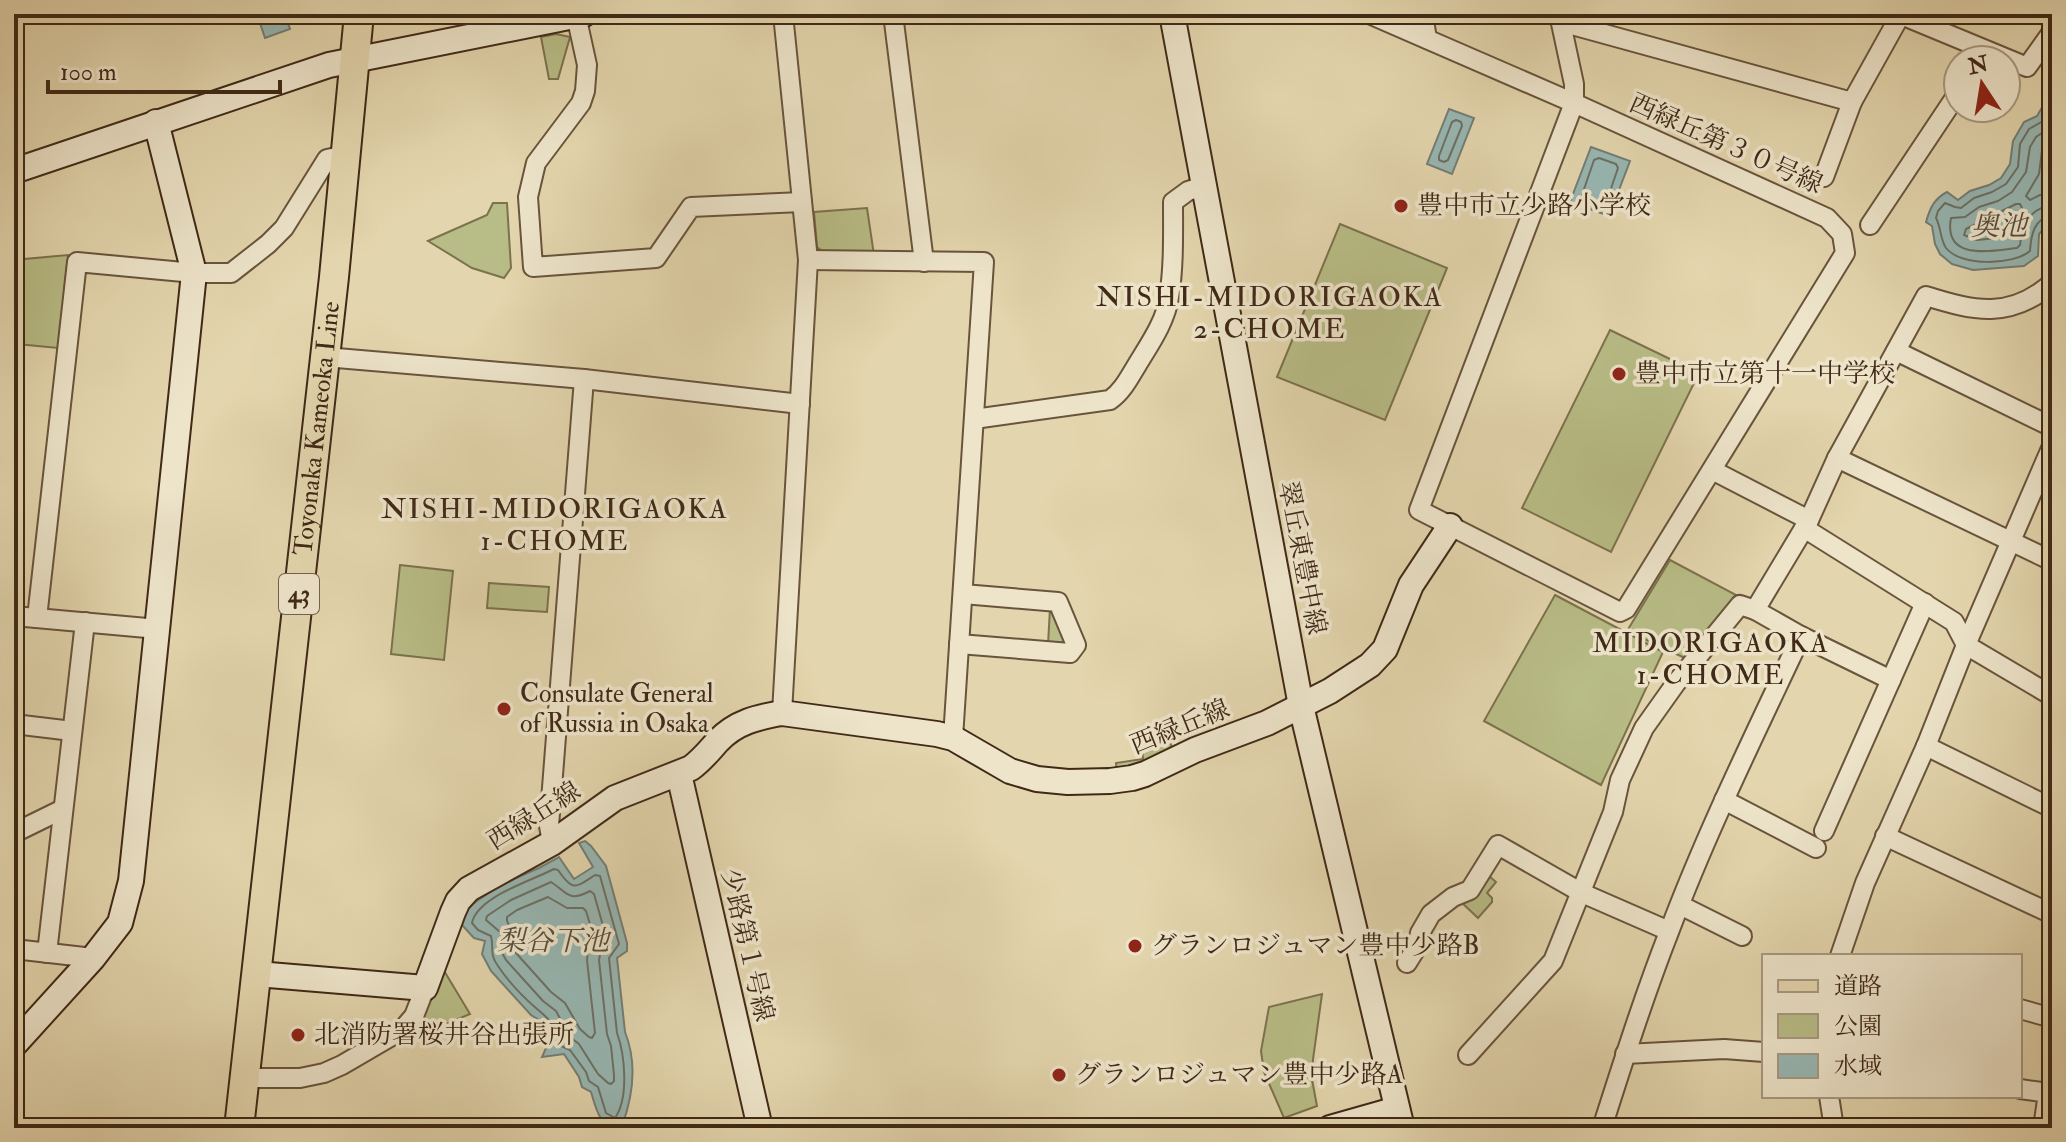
<svg xmlns="http://www.w3.org/2000/svg" width="2066" height="1142" font-family="'IM FELL Double Pica','Noto Serif JP',serif">
  <style>
    .green { fill: #b8bc86; stroke: #7c724e; stroke-width: 2 }
    .water { fill: #97b7b3; stroke: #747e75; stroke-width: 2 }
    .lines { fill: none; stroke-linecap: round; stroke-linejoin: round }
    .shore { stroke: #6c7065; stroke-width: 2 }
    .street-casing { stroke: #69543c; stroke-width: 22 }
    .secondary-casing { stroke: #402917; stroke-width: 28 }
    .primary-casing { stroke: #402917; stroke-width: 32 }
    .street { stroke: #ede4ca; stroke-width: 18 }
    .secondary { stroke: #ede4ca; stroke-width: 24 }
    .primary { stroke: #e3d5ad; stroke-width: 28 }
    .poi-dot { fill: #8f2418; stroke: #ede4ca; stroke-width: 3 }
    .labels { text-anchor: middle; dominant-baseline: central; stroke-width: 7; stroke-linejoin: round; paint-order: stroke }
    .shield { fill: #ede4ca; stroke: #74614d; stroke-width: 2 }
    .shield-label { font-size: 24px; font-weight: bold; fill: #402917 }
    .street-label { font-size: 26px; fill: #402917; stroke: #ede4ca }
    .poi-label { font-size: 26px; fill: #402917; stroke: #ede4ca; text-anchor: start }
    .water-label { font-size: 28px; font-style: italic; fill: #564c3e; stroke: #ede4ca }
    .neighbourhood-label { font-size: 28px; letter-spacing: 2px; fill: #402917; stroke: #ede4ca }
  </style>
  <rect width="100%" height="100%" fill="#e3d5ad"/>
  <filter id="stains"><feTurbulence type="fractalNoise" baseFrequency=".0025" numOctaves="4"/><feColorMatrix values="0 0 0 0 .2 0 0 0 0 .09 0 0 0 0 .02 0 0 0 .5 -.17"/></filter>
  <radialGradient id="worn" r=".72"><stop offset=".6" stop-color="#630" stop-opacity="0"/><stop offset="1" stop-color="#630" stop-opacity=".3"/></radialGradient>
  <!-- green -->
  <g class="green">
    <polygon points="556,34 570,37 558,79 549,79 541,37"/>
    <polygon points="493,203 507,203 511,268 504,278 472,268 428,241 487,215"/>
    <polygon points="867,208 874,255 827,255 817,247 814,212"/>
    <polygon points="1340,224 1447,268 1385,420 1277,377"/>
    <polygon points="68,255 58,348 17,344 14,329 14,260"/>
    <polygon points="1610,330 1699,373 1611,552 1522,508"/>
    <polygon points="1670,560 1738,596 1689,660 1627,631"/>
    <polygon points="400,565 453,571 444,660 391,654"/>
    <polygon points="489,583 549,587 547,612 487,608"/>
    <polygon points="1555,595 1663,652 1601,785 1484,721"/>
    <polygon points="1050,608 1053,608 1068,648 1048,645"/>
    <polygon points="1168,737 1174,753 1117,773 1116,763 1143,759 1142,745"/>
    <polygon points="1488,875 1496,882 1487,893 1492,898 1492,902 1478,918 1459,900"/>
    <polygon points="443,969 470,1014 405,1041 404,1038 428,1004"/>
    <polygon points="1322,994 1311,1074 1317,1106 1284,1118 1264,1072 1261,1051 1269,1007"/>
  </g>
  <!-- water -->
  <g class="water">
    <polygon points="257,14 285,14 290,29 265,38"/>
    <path d="M 2049,96 L 2052,98 L 2052,220 L 2039,234 L 2038,256 L 2024,266 L 1973,270 L 1952,264 L 1940,254 L 1935,244 L 1932,226 L 1926,222 C 1930,208 1934,199 1947,192 L 1958,200 L 1970,191 L 1989,185 L 2001,178 L 2010,164 L 2013,141 L 2024,122 L 2037,116 Z"/>
    <polygon points="1449,109 1474,118 1452,174 1427,164"/>
    <polygon points="1591,147 1630,161 1609,216 1570,202"/>
    <path d="M 585,841 L 591,846 L 606,866 L 627,943 L 627,951 L 617,958 L 625,1032 C 637,1062 633,1096 622,1126 C 600,1132 596,1108 591,1092 L 582,1087 L 579,1077 L 564,1054 L 542,1057 L 551,1037 L 542,1022 L 531,1015 L 491,971 L 482,954 L 485,941 L 474,938 L 462,925 L 468,907 L 502,884 L 539,868 L 559,857 L 574,879 L 593,867 L 579,843 Z"/>
  </g>
  <g class="lines">
    <!-- shore -->
    <g class="shore">
      <path d="M 2052,107 L 2043,121 L 2029,129 L 2020,144 L 2018,167 L 2006,184 L 1992,192 L 1974,198 L 1961,208 L 1955,207 L 1945,203 L 1938,211 L 1936,218 C 1941,227 1940,239 1946,248 C 1961,267 2014,265 2030,251 C 2031,235 2034,218 2052,216"/>
      <polygon points="1456,120 1461,122 1462,126 1448,160 1444,162 1439,160 1439,156 1452,122"/>
      <path d="M 2052,126 L 2036,137 L 2030,147 L 2026,172 L 2012,192 L 1998,201 L 1979,207 L 1965,217 L 1951,218 C 1943,261 1990,251 2017,248 L 2020,245 C 2022,226 2030,207 2052,206"/>
      <polyline points="2052,142 2045,145 2042,150 2039,174 2026,196 2030,200 2040,195 2052,194"/>
      <polygon points="1599,158 1616,164 1618,168 1606,203 1602,205 1584,198 1582,195 1594,160"/>
      <polygon points="2016,204 2020,204 2022,208 2013,220 2007,237 1977,240 1964,235 1966,229"/>
      <path d="M 554,869 L 558,870 C 573,892 575,888 595,875 L 600,876 L 619,944 L 609,958 L 617,1033 C 625,1055 629,1098 615,1118 L 606,1113 L 598,1087 L 589,1081 L 586,1072 L 570,1050 L 559,1045 C 559,1027 550,1020 537,1009 C 523,997 508,981 498,966 C 489,954 494,948 491,936 L 478,930 L 472,923 C 477,897 531,881 554,869 Z"/>
      <path d="M 551,882 C 567,892 568,903 590,891 L 594,894 L 607,940 L 601,950 L 599,960 L 607,1034 L 611,1046 L 614,1075 L 614,1081 L 611,1084 L 608,1083 L 598,1074 L 579,1044 L 570,1037 L 556,1011 L 543,1001 L 506,960 L 501,951 L 503,941 L 500,932 L 486,920 L 487,916 L 511,900 Z"/>
      <polygon points="548,897 567,908 583,908 586,911 594,937 588,951 587,960 595,1033 592,1038 589,1037 580,1029 565,1003 551,992 516,953 514,949 514,935 507,921 507,917 517,910"/>
    </g>
    <!-- street casing -->
    <g class="street-casing">
      <g id="street">
        <polyline points="893,14 924,262"/>
        <polyline points="1369,14 1574,103 1827,218 1842,234 1845,253 1626,609 1620,612 1419,510 1574,103 1574,84 1559,14"/>
        <polyline points="1423,14 1427,39"/>
        <polyline points="1899,14 2027,67 2052,32"/>
        <polyline points="576,15 587,65 585,91 581,103 536,163 528,197 533,267 656,258 691,207 802,202"/>
        <polyline points="1561,22 1852,102 1901,14"/>
        <polyline points="1824,177 1852,102"/>
        <polyline points="1870,225 1958,93"/>
        <polyline points="808,260 984,262 953,738"/>
        <polyline points="1896,351 2052,427"/>
        <polyline points="325,357 584,379 800,404"/>
        <path d="M 974,419 L 1110,400 C 1122,392 1129,378 1137,365 C 1149,345 1166,321 1169,297 C 1174,266 1173,233 1173,202 L 1188,191 L 1203,186"/>
        <polyline points="1837,458 2052,561"/>
        <polyline points="1712,470 1809,520"/>
        <polyline points="1804,528 1954,622 1966,645 2052,696"/>
        <polyline points="1755,610 1801,636 1891,680"/>
        <polyline points="14,616 158,629"/>
        <polyline points="37,618 77,262 194,273 231,273 268,244 284,228 327,159 346,155"/>
        <polyline points="959,644 1070,653 1076,645 1058,602 963,594"/>
        <polyline points="782,713 808,260 783,14"/>
        <polyline points="14,724 72,731"/>
        <polyline points="1926,746 2052,808"/>
        <polyline points="1724,800 1816,848"/>
        <polyline points="1824,831 1925,603"/>
        <polyline points="14,833 63,809"/>
        <polyline points="1885,836 2052,914"/>
        <polyline points="552,843 549,826 584,379"/>
        <polyline points="1680,905 1742,936"/>
        <polyline points="14,949 93,958"/>
        <polyline points="47,953 85,622"/>
        <polyline points="1840,956 1865,883 1926,746 1966,645 2052,446"/>
        <polyline points="1407,963 1417,947 1420,933 1431,914 1453,897 1470,890 1498,845 1582,893 1669,931"/>
        <polyline points="2020,1009 2052,1018"/>
        <polyline points="1625,1054 1724,1049 1764,1052"/>
        <path d="M 1468,1055 L 1553,961 L 1613,812 L 1620,780 L 1644,728 L 1676,683 L 1740,605 L 1755,610 L 1809,520 L 1837,458 L 1926,296 C 1974,311 2010,320 2052,283"/>
        <polyline points="245,1078 300,1078 324,1073 342,1065 402,1030 414,1016 425,988"/>
        <polyline points="2020,1089 2048,1093 2043,1128"/>
        <polyline points="1829,1096 1834,1128"/>
        <path d="M 1602,1128 C 1623,1062 1644,996 1669,932 C 1707,831 1755,734 1801,636"/>
      </g>
    </g>
    <!-- secondary casing -->
    <g class="secondary-casing">
      <g id="secondary">
        <polyline points="1172,14 1301,706 1402,1128"/>
        <polyline points="14,171 329,65 584,14"/>
        <polyline points="679,774 760,1128"/>
        <path d="M 257,974 L 425,988 L 453,912 L 458,901 L 469,889 L 552,843 L 615,798 L 691,768 C 702,760 709,751 718,741 C 736,722 758,717 782,713 L 937,734 L 953,738 L 1010,771 L 1037,779 L 1068,782 L 1110,781 L 1132,778 L 1145,774 L 1195,750 L 1267,723 L 1330,691 L 1370,665 L 1385,649 L 1411,585 L 1450,526"/>
        <polyline points="14,1045 93,958 120,923 131,881 194,273 156,122"/>
        <polyline points="1330,1128 1397,1109"/>
      </g>
    </g>
    <!-- primary casing -->
    <g class="primary-casing">
      <g id="primary">
        <path id="s1" d="M 239,1128 L 334,277 L 359,14"/>
      </g>
    </g>
    <!-- street -->
    <use href="#street" class="street"/>
    <!-- secondary -->
    <use href="#secondary" class="secondary"/>
    <!-- primary -->
    <use href="#primary" class="primary"/>
  </g>
  <!-- markers -->
  <g class="poi-dot">
    <circle cx="1401" cy="206" r="8"/>
    <circle cx="1619" cy="374" r="8"/>
    <circle cx="504" cy="709" r="8"/>
    <circle cx="1135" cy="946" r="8"/>
    <circle cx="298" cy="1035" r="8"/>
    <circle cx="1059" cy="1075" r="8"/>
  </g>
  <g class="labels">
    <!-- shield labels -->
    <rect class="shield" x="279" y="574" width="40" height="40" rx="6"/>
    <g class="shield-label">
      <text x="299" y="594">43</text>
    </g>
    <!-- street labels -->
    <g class="street-label">
      <text transform="translate(1726 144) rotate(24)">西緑丘第３０号線</text>
      <text stroke="none"><textPath href="#s1" startOffset="704">Toyonaka Kameoka Line</textPath></text>
      <text transform="translate(1302 558) rotate(79)">翠丘東豊中線</text>
      <text transform="translate(1180 727) rotate(-22)">西緑丘線</text>
      <text transform="translate(534 816) rotate(-32)">西緑丘線</text>
      <text transform="translate(747 945) rotate(77)">少路第１号線</text>
    </g>
    <!-- poi labels -->
    <g class="poi-label">
      <text x="1417" y="206">豊中市立少路小学校</text>
      <text x="1635" y="374">豊中市立第十一中学校</text>
      <text x="520" y="694">Consulate General<tspan x="520" dy="30">of Russia in Osaka</tspan></text>
      <text x="1151" y="946">グランロジュマン豊中少路B</text>
      <text x="314" y="1035">北消防署桜井谷出張所</text>
      <text x="1075" y="1075">グランロジュマン豊中少路A</text>
    </g>
    <!-- water labels -->
    <g class="water-label">
      <text x="1999" y="226">奥池</text>
      <text x="553" y="941">梨谷下池</text>
    </g>
    <!-- neighbourhood labels -->
    <g class="neighbourhood-label">
      <text x="1270" y="297">NISHI-MIDORIGAOKA<tspan x="1270" dy="32">2-CHOME</tspan></text>
      <text x="555" y="509">NISHI-MIDORIGAOKA<tspan x="555" dy="32">1-CHOME</tspan></text>
      <text x="1711" y="643">MIDORIGAOKA<tspan x="1711" dy="32">1-CHOME</tspan></text>
    </g>
  </g>
  <!-- margin -->
  <rect width="2066" height="1142" fill="none" stroke="#e3d5ad" stroke-width="48"/>
  <rect x="16" y="16" width="2034" height="1110" fill="none" stroke="#402917" stroke-width="4"/>
  <rect x="24" y="24" width="2018" height="1094" fill="none" stroke="#402917" stroke-width="2"/>
  <!-- legend -->
  <rect x="1762" y="954" width="260" height="144" fill="#ede4ca" stroke="#a89982" stroke-width="2"/>
  <rect x="1778" y="980" width="40" height="12" fill="#e3d5ad" stroke="#a89982" stroke-width="2"/>
  <text x="1834" y="994" font-size="24" fill="#402917">道路</text>
  <rect x="1778" y="1014" width="40" height="24" fill="#b8bc86" stroke="#a89982" stroke-width="2"/>
  <text x="1834" y="1034" font-size="24" fill="#402917">公園</text>
  <rect x="1778" y="1054" width="40" height="24" fill="#97b7b3" stroke="#a89982" stroke-width="2"/>
  <text x="1834" y="1074" font-size="24" fill="#402917">水域</text>
  <!-- north arrow -->
  <g transform="translate(1982 84) rotate(348)"><circle r="38" fill="#ede4ca" stroke="#a89982" stroke-width="2"/>
  <path d="M0-6L14 30L0 20L-14 30Z" fill="#8f2418"/>
  <text y="-12" font-size="22" font-weight="bold" text-anchor="middle" fill="#402917">N</text>
  </g>
  <!-- scale -->
  <path d="M48 80v12h232v-12" fill="none" stroke="#402917" stroke-width="4"/>
  <text x="60" y="80" font-size="24" fill="#402917" stroke="#ede4ca" stroke-width="6" paint-order="stroke">100 m</text>
  <rect width="100%" height="100%" filter="url(#stains)"/>
  <rect width="100%" height="100%" fill="url(#worn)"/>
</svg>
